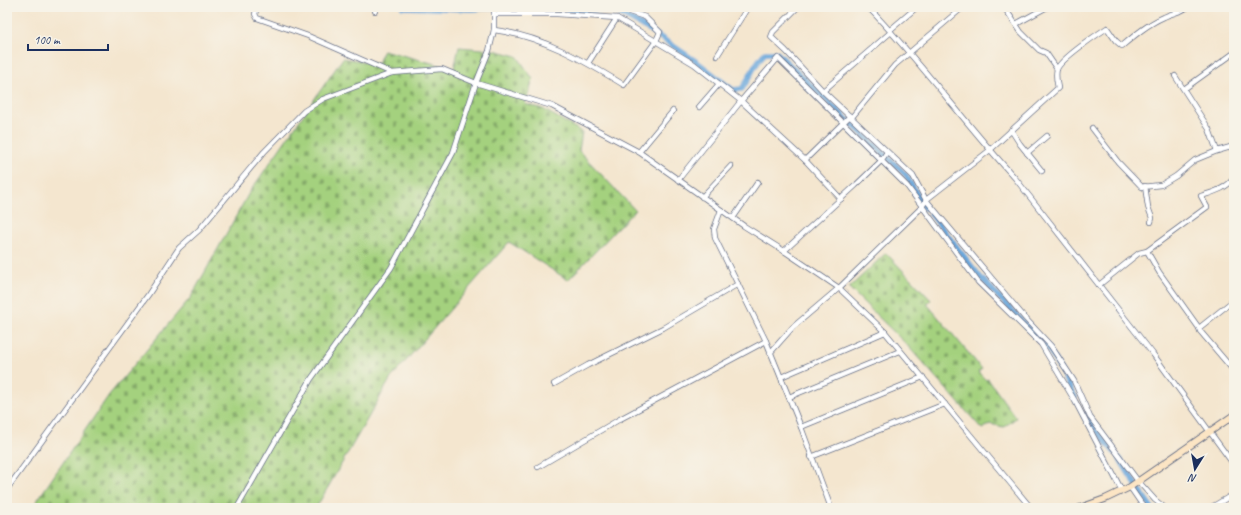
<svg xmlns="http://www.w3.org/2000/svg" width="1241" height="515" font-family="Caveat,sans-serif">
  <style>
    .cemetery { fill: url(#cemetery-stones); stroke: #60806e }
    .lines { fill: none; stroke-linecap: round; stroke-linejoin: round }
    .canal { stroke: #6aa7dc; stroke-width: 5.5 }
    .street-casing { stroke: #676f86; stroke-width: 6 }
    .secondary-casing { stroke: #676f86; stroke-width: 8 }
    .street { stroke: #fff; stroke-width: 4.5 }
    .secondary { stroke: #fce5c4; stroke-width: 6 }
  </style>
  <defs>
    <pattern id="cemetery-stones" width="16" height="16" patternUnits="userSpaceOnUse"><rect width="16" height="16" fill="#a4d17e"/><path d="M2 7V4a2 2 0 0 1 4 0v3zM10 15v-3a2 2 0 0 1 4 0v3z" fill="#85aa6a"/></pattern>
  </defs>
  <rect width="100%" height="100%" fill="#f7f3e8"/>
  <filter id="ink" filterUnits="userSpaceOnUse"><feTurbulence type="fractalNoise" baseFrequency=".025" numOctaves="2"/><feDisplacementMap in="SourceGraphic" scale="8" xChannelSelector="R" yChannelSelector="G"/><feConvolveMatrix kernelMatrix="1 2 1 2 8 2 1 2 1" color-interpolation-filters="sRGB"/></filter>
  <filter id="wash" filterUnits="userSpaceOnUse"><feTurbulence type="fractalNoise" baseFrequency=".012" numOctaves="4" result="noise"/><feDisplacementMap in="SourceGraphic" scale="16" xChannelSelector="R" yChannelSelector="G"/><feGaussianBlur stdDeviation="0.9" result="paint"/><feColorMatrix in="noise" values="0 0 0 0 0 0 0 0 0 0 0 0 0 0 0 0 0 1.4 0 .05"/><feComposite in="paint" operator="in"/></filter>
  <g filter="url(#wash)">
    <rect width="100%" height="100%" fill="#f4e6cf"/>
    <!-- cemetery -->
    <g class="cemetery">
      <polygon points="459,47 494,50 517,56 533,79 525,104 543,109 582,132 579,151 635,210 568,280 509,242 391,378 316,508 32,508 109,395 191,297 249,193 343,58 378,64 383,50 454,69"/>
      <polygon points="886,253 931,300 927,304 982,369 978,372 986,380 988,379 1016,418 1004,427 990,424 982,429 905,343 849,288"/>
    </g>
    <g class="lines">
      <!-- canal -->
      <g class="canal">
        <path d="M 403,7 L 472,9 L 487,8 L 604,10 L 619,13 L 648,29 L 697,62 L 733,90 L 742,89 C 750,77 755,63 765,53 L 777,53 L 906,175 L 925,208"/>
        <polyline points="931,214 980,277 1048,348 1075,397"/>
        <polyline points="1084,415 1114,452"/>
        <polyline points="1119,458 1138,488 1152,508"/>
      </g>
    </g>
  </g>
  <g filter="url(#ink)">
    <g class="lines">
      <!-- street casing -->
      <g class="street-casing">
        <g id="street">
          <polyline points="257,7 255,14 257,18 308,36 392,73 442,69 476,83 552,106 639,152 744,226 784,251 839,288 885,332 1031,508"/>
          <polyline points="798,7 773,32 771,37 786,51 823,91 913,176 926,200 1025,318 1051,346 1074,381 1090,417 1138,481 1155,500 1165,508"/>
          <path d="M 868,7 C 920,61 964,122 1015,178 L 1153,354 L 1234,465"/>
          <polyline points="1004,7 1021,32 1039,50 1046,53 1057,69"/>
          <polyline points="375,11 375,7"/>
          <polyline points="494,14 557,14 617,18 694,64 741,101 805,160 841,199"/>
          <polyline points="1016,24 1047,7"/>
          <path d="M 494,30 C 542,36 583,60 624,85 L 656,41 L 660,32 L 645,17 L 617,8 L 576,7"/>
          <polyline points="890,30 917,7"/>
          <polyline points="717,56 748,7"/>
          <polyline points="588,63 617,18"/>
          <polyline points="1175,76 1209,129 1217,151"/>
          <polyline points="1184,89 1234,53"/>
          <polyline points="823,91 891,32"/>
          <polyline points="699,107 719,84"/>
          <polyline points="852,117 895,65 963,7"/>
          <polyline points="1092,128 1118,162 1142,187 1161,185 1176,176 1195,160 1217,151 1234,146"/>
          <polyline points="1011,130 1020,144 1042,171"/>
          <polyline points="639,152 673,111"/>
          <polyline points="1027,153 1047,136"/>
          <polyline points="805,160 850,116"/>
          <polyline points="678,180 741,101 778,58 907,186 978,282 1041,344 1075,401 1122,491"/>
          <polyline points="1145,186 1148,207 1152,218 1151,222"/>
          <polyline points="702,197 731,166"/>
          <polyline points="721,210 714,229 715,238 766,341 801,427 831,508"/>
          <polyline points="733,218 758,182"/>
          <polyline points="784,251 856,185 881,161 887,152"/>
          <polyline points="1147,251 1159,272 1199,328"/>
          <path d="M 1099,285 L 1139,253 L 1147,251 L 1207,207 L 1201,196 C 1213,192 1226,189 1234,178"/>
          <polyline points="1234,300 1199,328 1200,331 1234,371"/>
          <path d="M 770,353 L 793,327 L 839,288 L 922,207 L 926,200 L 990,150 L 1058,88 C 1057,82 1055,76 1057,69 C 1061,59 1096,35 1107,28 L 1116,41 L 1122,46 C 1135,35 1148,24 1164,17 C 1173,12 1178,14 1188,7"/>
          <polyline points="781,377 885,332"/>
          <polyline points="554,384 588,365 663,328 738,284"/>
          <polyline points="789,397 900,351"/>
          <polyline points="801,427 923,377"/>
          <polyline points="811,457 945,404"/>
          <polyline points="538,467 620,419 766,341"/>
          <polyline points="1130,487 1141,503 1146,508"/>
          <polyline points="7,489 148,295 179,248 199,230 264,152 304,111 323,99 392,73"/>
          <polyline points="237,508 311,379 391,268 453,153 476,83 489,51 494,30 494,7"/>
          <polyline points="1210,508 1234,494"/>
        </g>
      </g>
      <!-- secondary casing -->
      <g class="secondary-casing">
        <polyline id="secondary" points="1080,508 1105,499 1130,487 1234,415"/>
      </g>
      <!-- street -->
      <use href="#street" class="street"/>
      <!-- secondary -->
      <use href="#secondary" class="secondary"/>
    </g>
  </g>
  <!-- margin -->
  <rect width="1241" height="515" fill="none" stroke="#f7f3e8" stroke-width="24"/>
  <!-- north arrow -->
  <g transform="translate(1195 469) rotate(191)" stroke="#f7f3e8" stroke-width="3" paint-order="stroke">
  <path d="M0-3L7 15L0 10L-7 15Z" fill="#1b2f5e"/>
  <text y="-6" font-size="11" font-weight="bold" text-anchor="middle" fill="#1b2f5e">N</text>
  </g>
  <!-- scale -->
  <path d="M28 44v6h80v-6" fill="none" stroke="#1b2f5e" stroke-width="2"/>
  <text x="34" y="44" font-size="12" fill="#1b2f5e" stroke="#f7f3e8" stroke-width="3" paint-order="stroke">100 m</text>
</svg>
